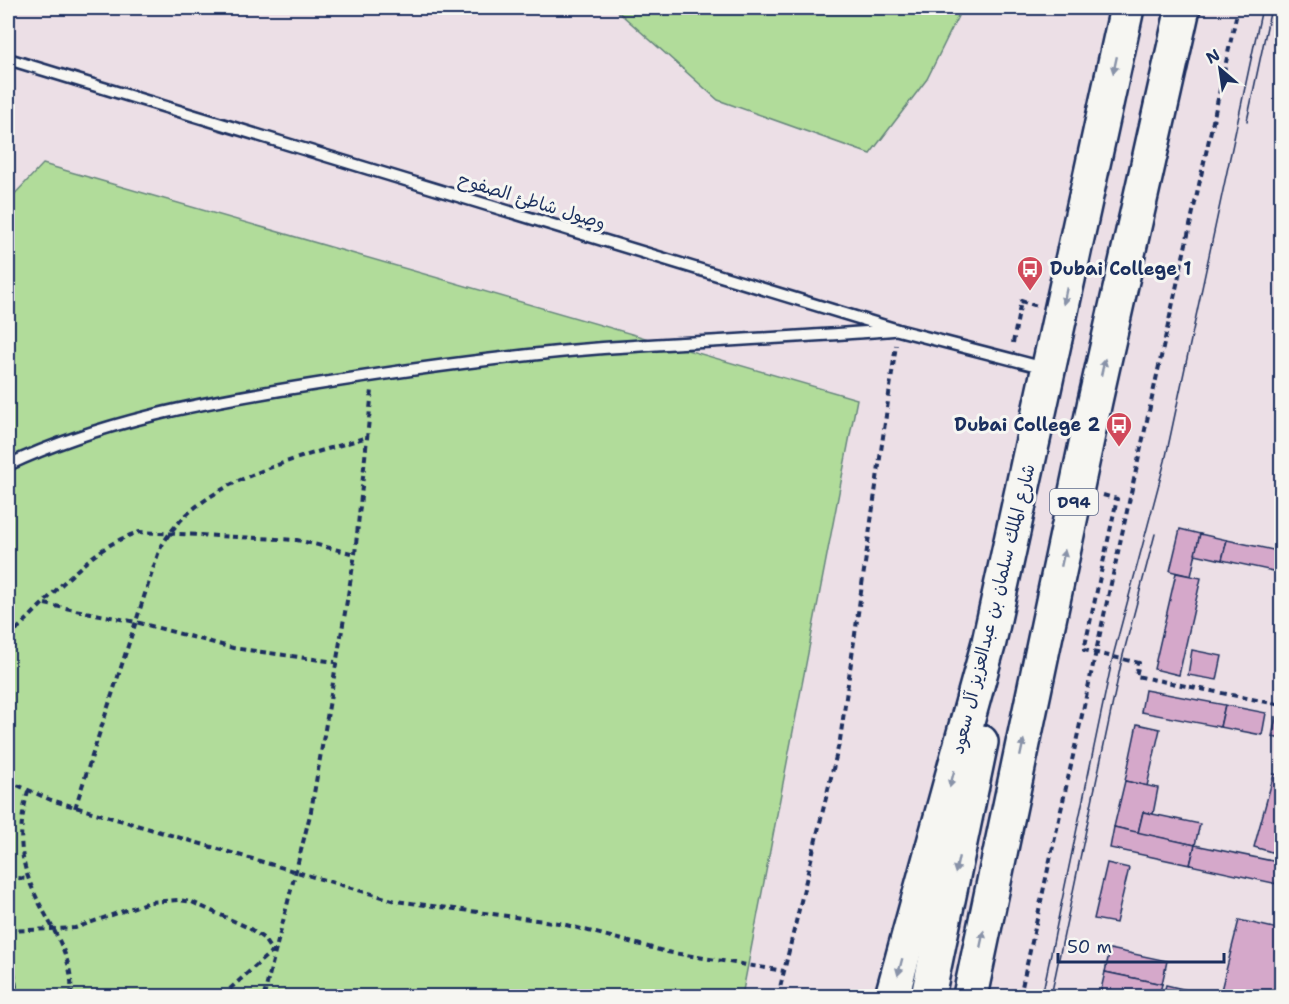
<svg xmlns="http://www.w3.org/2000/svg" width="1289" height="1004" font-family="'Shantell Sans','Playpen Sans Arabic',sans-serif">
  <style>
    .green { fill: #b1dc9a; stroke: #66867c; stroke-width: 1.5 }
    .building { fill: #d5a8ca; stroke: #1b2f5e; stroke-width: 1.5 }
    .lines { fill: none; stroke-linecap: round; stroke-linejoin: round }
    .service-casing { stroke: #1b2f5e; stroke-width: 15 }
    .primary-casing { stroke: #1b2f5e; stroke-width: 38 }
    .path { stroke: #1b2f5e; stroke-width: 4; stroke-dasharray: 6 4.5; stroke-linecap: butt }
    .service { stroke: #f6f6f2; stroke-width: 10 }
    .primary { stroke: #f6f6f2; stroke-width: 33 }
    .tram { stroke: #1b2f5e; stroke-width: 1.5 }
    .oneway { fill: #8892a8 }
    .labels { text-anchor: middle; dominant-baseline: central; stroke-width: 6; stroke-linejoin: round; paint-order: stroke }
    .shield { fill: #f6f6f2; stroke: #5d6b8a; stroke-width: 1.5 }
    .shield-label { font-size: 16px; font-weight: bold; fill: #1b2f5e }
    .street-label { font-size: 18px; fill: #1b2f5e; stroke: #f6f6f2 }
    .poi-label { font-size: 18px; font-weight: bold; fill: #1b2f5e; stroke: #f6f6f2; text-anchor: start }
  </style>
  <rect width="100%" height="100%" fill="#ecdfe6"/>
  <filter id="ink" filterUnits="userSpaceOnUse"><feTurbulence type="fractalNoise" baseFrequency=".0167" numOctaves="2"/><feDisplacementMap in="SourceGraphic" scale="12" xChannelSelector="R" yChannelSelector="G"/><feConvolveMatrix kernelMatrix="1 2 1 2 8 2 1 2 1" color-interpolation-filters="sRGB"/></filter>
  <g filter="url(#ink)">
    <!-- green -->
    <g class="green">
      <polygon points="614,8 962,8 927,79 870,154 718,100"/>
      <polygon points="43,164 857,399 742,996 8,996 8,201"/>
    </g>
    <!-- building -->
    <g class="building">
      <polygon points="1180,529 1200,534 1191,576 1170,571"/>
      <polygon points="1200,534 1227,540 1222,560 1195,554"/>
      <polygon points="1227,540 1282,552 1282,573 1222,560"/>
      <polygon points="1176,573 1201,578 1179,675 1154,669"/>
      <polygon points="1192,650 1222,656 1217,680 1188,675"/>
      <polygon points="1282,667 1282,692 1277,691"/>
      <polygon points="1145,690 1225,705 1220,727 1141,712"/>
      <polygon points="1225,705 1266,713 1262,735 1220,727"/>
      <polygon points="1276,717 1282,718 1282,739 1272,737"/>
      <polygon points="1137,724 1160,729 1147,786 1125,781"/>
      <polygon points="1274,774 1282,776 1282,855 1254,847"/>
      <polygon points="1125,781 1158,788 1153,814 1143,812 1138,833 1114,827"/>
      <polygon points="1143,812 1200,824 1195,845 1138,833"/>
      <polygon points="1114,827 1195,845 1190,865 1110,848"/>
      <polygon points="1195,845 1282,863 1282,885 1190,865"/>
      <polygon points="1107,863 1129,868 1116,923 1094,919"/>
      <polygon points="1239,920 1282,930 1282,996 1232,996 1220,994"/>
      <polygon points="1110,949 1167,961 1162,984 1105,972"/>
      <polygon points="1105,972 1162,984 1159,996 1113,996 1100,994"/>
      <polygon points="1166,985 1204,994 1203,996 1163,996"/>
    </g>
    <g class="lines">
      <!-- service casing -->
      <g class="service-casing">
        <g id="service">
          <polyline points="8,59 898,330 1045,368"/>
          <path d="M 8,465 C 101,421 205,402 305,386 C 404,370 503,356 603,348 C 699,341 796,338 893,330"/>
        </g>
      </g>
      <!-- primary casing -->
      <g class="primary-casing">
        <g id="primary">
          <polyline points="892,996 989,642 1127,8"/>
          <polyline points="928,996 981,742"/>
          <polyline points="970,996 1095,401 1183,8"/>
        </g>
      </g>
      <!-- path -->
      <g class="path">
        <polyline points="1013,343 1021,301 1037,306"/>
        <polyline points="1103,495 1117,499 1084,650 1139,663 1136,676 1282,705"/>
        <polyline points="45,604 136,622 233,648 335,662"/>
        <path d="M 8,637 C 48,603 89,545 140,532 L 297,540 L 355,554"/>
        <polyline points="8,781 51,800 396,901 559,923 667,952 784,971"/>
        <path d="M 28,791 C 20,820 18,849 28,877 C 42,919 75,949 71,996"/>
        <path d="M 75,808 L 159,551 C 194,480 298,459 367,437"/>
        <polyline points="8,877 12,956 17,996"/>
        <polyline points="8,877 28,879"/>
        <polyline points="8,931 75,928 149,902 179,900 192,902 249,928 263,938 274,954"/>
        <polyline points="222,996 272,951"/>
        <polyline points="264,996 311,811 355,554 372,390"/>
        <polyline points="778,996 840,740 896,345"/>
        <polyline points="1020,996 1238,8"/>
      </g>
      <!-- service -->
      <use href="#service" class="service"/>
      <!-- primary -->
      <use href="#primary" class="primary"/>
      <!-- tram -->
      <g class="tram">
        <polyline points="1247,121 1271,8"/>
        <polyline points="1042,996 1113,656 1165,461 1262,8"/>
        <polyline points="1051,996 1122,659 1155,534"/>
      </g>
    </g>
    <!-- one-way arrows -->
    <defs><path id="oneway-solid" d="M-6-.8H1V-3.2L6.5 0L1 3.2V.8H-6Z" transform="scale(1.5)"/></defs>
    <g class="oneway">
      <use href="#oneway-solid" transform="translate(1115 65) rotate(102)"/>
      <use href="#oneway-solid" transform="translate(1065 296) rotate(102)"/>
      <use href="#oneway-solid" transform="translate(1103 367) rotate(-77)"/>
      <use href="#oneway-solid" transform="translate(1063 558) rotate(-78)"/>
      <use href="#oneway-solid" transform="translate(1022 748) rotate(-78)"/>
      <use href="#oneway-solid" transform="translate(952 779) rotate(105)"/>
      <use href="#oneway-solid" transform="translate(957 865) rotate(102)"/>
      <use href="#oneway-solid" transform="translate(982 939) rotate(-78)"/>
      <use href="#oneway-solid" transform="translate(900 967) rotate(105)"/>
    </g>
  </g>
  <!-- icons -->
  <defs>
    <g id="bus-pin" transform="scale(1.35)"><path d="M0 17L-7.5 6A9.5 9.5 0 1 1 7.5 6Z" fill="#d1495b" stroke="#f6f6f2"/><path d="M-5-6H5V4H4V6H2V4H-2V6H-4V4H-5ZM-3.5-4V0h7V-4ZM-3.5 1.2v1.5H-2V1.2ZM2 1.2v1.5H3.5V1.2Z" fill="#fff"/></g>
  </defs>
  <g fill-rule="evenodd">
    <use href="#bus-pin" x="1030" y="269"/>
    <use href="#bus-pin" x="1119" y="425"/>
  </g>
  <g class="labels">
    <!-- shield labels -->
    <rect class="shield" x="1050" y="489" width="48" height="26" rx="4.5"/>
    <g class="shield-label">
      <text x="1074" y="502">D94</text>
    </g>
    <!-- street labels -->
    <g class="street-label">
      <text transform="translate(532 201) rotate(17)">وصول شاطئ الصفوح</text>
      <text transform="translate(993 609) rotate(-76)">شارع الملك سلمان بن عبدالعزيز آل سعود</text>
    </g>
    <!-- poi labels -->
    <g class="poi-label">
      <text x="1050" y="269">Dubai College 1</text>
      <text x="1100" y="425" text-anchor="end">Dubai College 2</text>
    </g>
  </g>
  <!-- margin -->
  <rect width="1289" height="1004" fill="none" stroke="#f6f6f2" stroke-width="30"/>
  <rect x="15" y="15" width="1259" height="974" fill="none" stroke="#1b2f5e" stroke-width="2" filter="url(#ink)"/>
  <!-- north arrow -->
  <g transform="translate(1220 69) rotate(331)" stroke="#f6f6f2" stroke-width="4.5" paint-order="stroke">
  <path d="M0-4.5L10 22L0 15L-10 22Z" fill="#1b2f5e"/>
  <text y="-9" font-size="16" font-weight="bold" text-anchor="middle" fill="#1b2f5e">N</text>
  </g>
  <!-- scale -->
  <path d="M1058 953v9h166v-9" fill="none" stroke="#1b2f5e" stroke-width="3"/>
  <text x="1067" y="953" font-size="18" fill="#1b2f5e" stroke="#f6f6f2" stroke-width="4.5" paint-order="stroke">50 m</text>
</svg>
